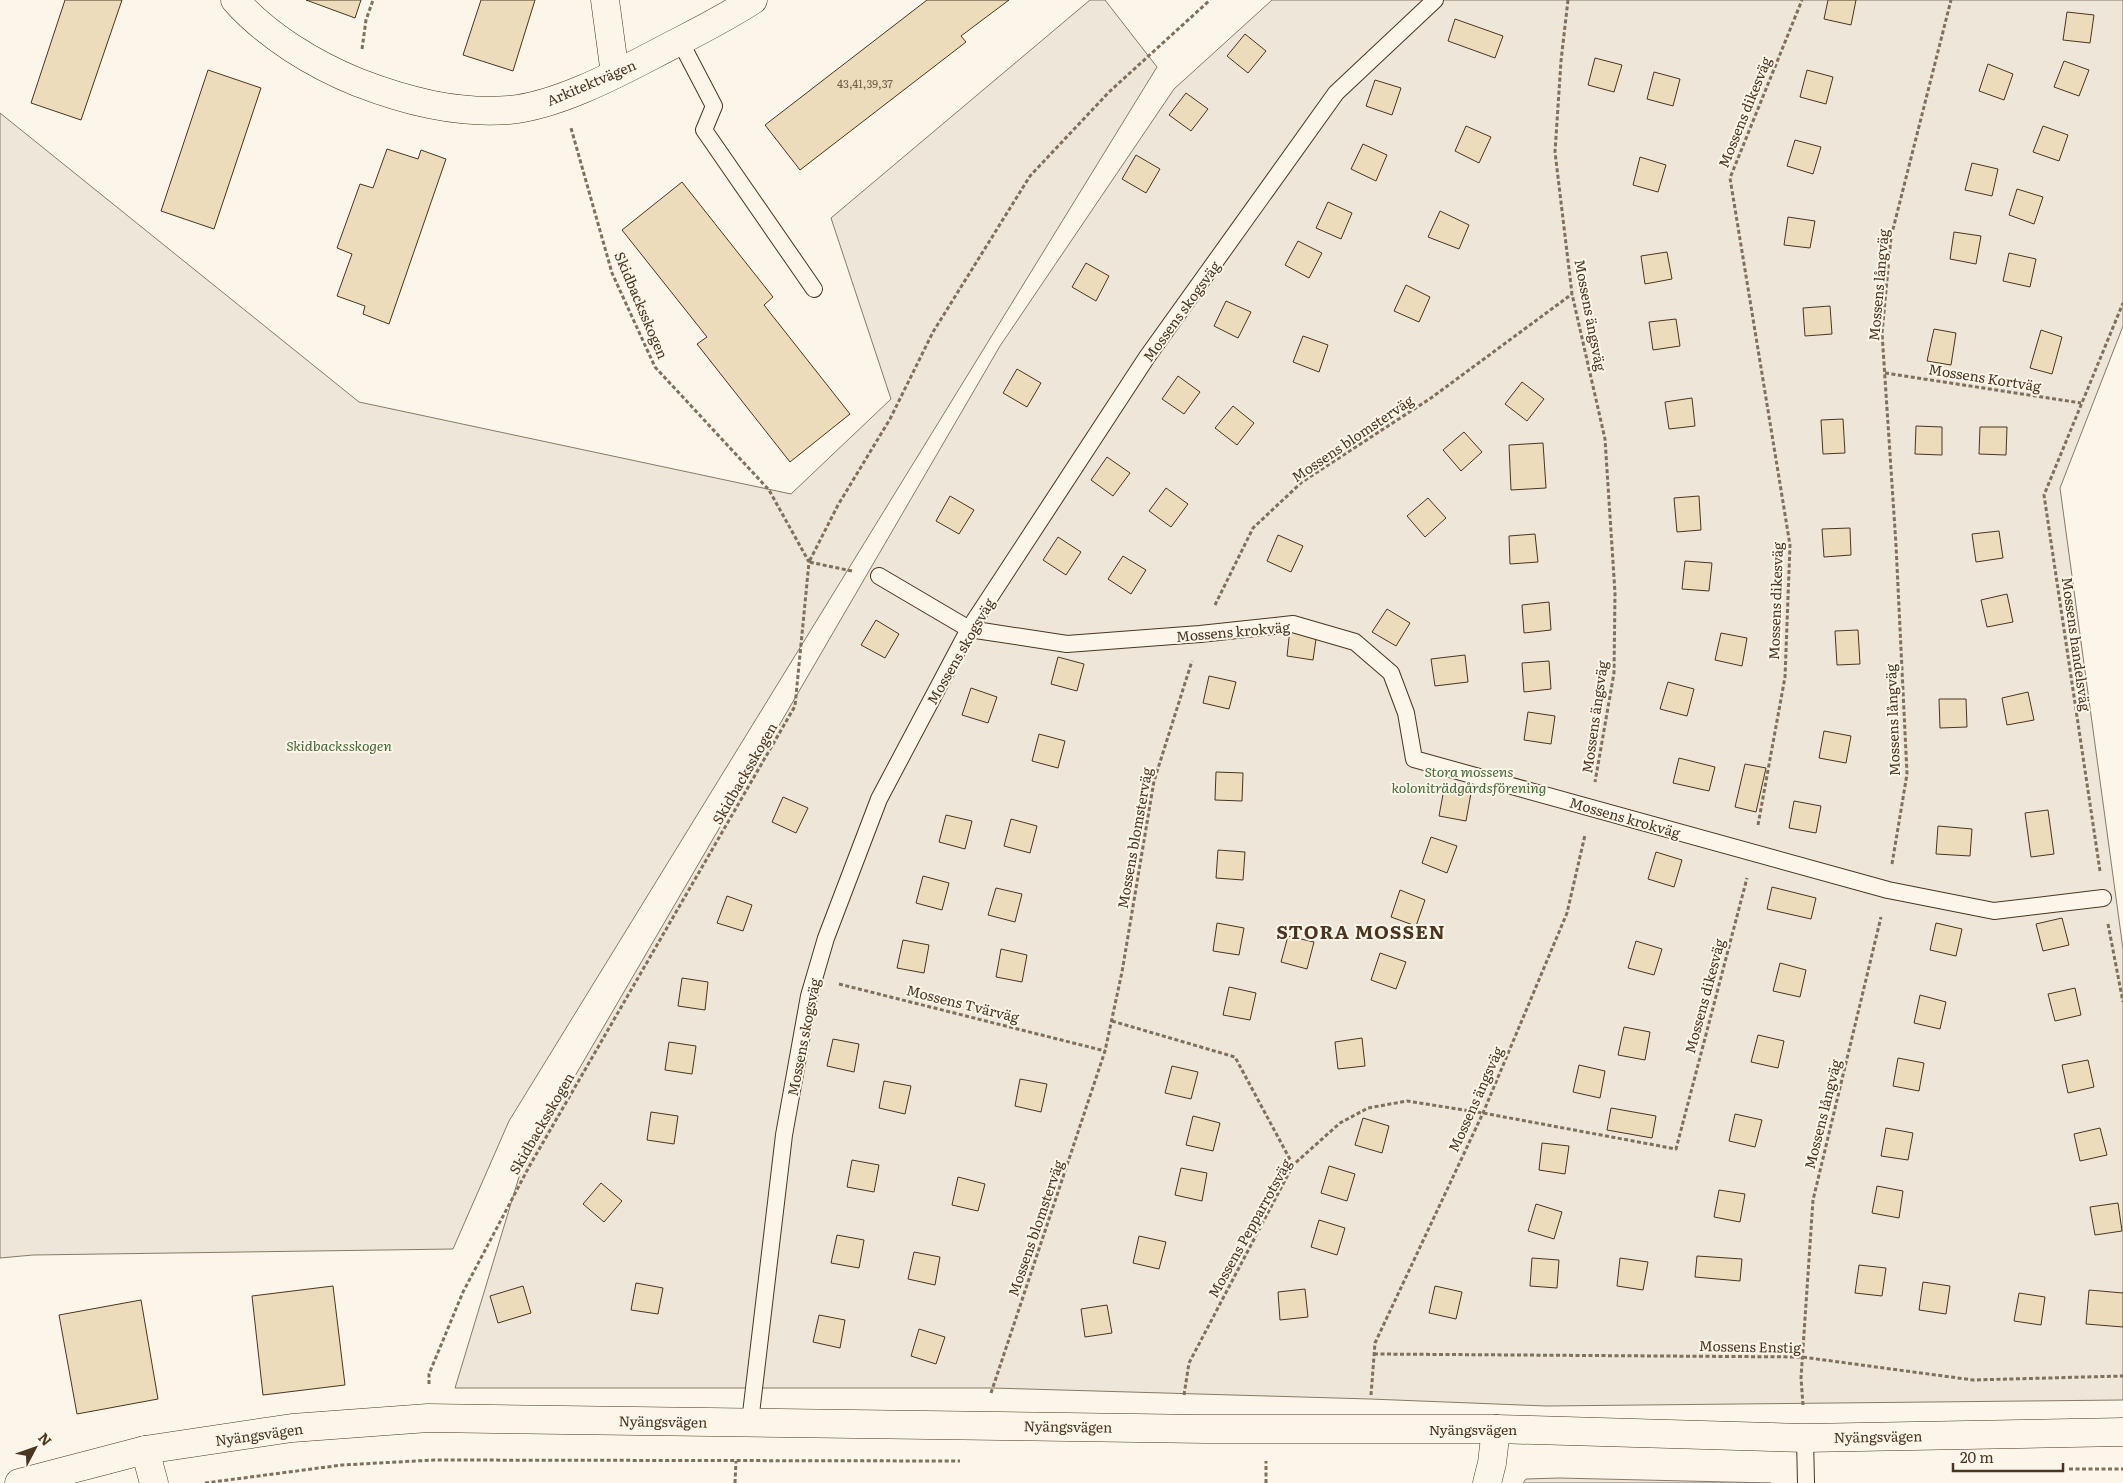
<svg xmlns="http://www.w3.org/2000/svg" width="2123" height="1483" font-family="Literata,serif">
  <style>
    .green { fill: #ede6d9; stroke: #887966 }
    .building { fill: #ecdcbc; stroke: #4a3520 }
    .lines { fill: none; stroke-linecap: round; stroke-linejoin: round }
    .lane-casing { stroke: #4a3520; stroke-width: 18 }
    .street-casing { stroke: #4a3520; stroke-width: 29 }
    .secondary-casing { stroke: #4a3520; stroke-width: 29 }
    .path { stroke: #7f6f5c; stroke-width: 3; stroke-dasharray: 4 2.5; stroke-linecap: butt }
    .lane { stroke: #fbf6e9; stroke-width: 16 }
    .street { stroke: #fbf6e9; stroke-width: 28 }
    .secondary { stroke: #fbf6e9; stroke-width: 28 }
    .labels { text-anchor: middle; dominant-baseline: central; stroke-width: 4; stroke-linejoin: round; paint-order: stroke }
    .number-label { font-size: 11px; fill: #725f47 }
    .street-label { font-size: 14px; fill: #4a3520; stroke: #fbf6e9 }
    .park-label { font-size: 14px; font-style: italic; fill: #436837; stroke: #fbf6e9 }
    .district-label { font-size: 19px; font-weight: bold; letter-spacing: 1px; fill: #4a3520; stroke: #fbf6e9 }
  </style>
  <rect width="100%" height="100%" fill="#fbf6e9"/>
  <!-- green -->
  <g class="green">
    <polygon points="1090,0 1105,0 1157,67 509,1121 453,1249 33,1255 0,1258 0,113 359,402 791,494 891,399 831,218"/>
    <polygon points="1272,0 2123,0 2123,326 2060,488 2123,949 2123,1400 1546,1406 1370,1399 992,1388 455,1388 522,1167 1000,346 1174,89"/>
    <polygon points="1559,1478 1771,1483 1523,1483 1526,1479"/>
  </g>
  <!-- building -->
  <g class="building">
    <polygon points="65,0 122,0 81,120 31,103"/>
    <polygon points="306,0 361,0 355,18"/>
    <polygon points="481,0 535,0 513,71 463,55"/>
    <polygon points="927,0 1009,0 961,36 966,42 800,170 765,125"/>
    <polygon points="1828,0 1856,0 1851,25 1824,19"/>
    <polygon points="2067,12 2094,15 2090,43 2063,40"/>
    <polygon points="1455,19 1503,36 1495,58 1448,41"/>
    <polygon points="1245,34 1266,51 1248,73 1227,56"/>
    <polygon points="1595,58 1622,65 1614,92 1588,85"/>
    <polygon points="2064,61 2089,70 2079,96 2054,87"/>
    <polygon points="1988,64 2013,74 2004,100 1979,91"/>
    <polygon points="208,70 261,88 214,229 161,211"/>
    <polygon points="1807,70 1833,77 1826,104 1800,97"/>
    <polygon points="1654,72 1680,79 1673,106 1647,99"/>
    <polygon points="1375,80 1401,88 1392,115 1366,106"/>
    <polygon points="1186,93 1208,109 1191,131 1169,115"/>
    <polygon points="1466,126 1491,137 1479,163 1455,151"/>
    <polygon points="2043,126 2068,135 2059,161 2033,152"/>
    <polygon points="1795,140 1821,147 1813,174 1787,166"/>
    <polygon points="1363,144 1387,155 1376,181 1351,169"/>
    <polygon points="387,149 418,159 421,150 446,159 389,324 363,314 365,306 337,296 352,254 337,248 360,184 373,188"/>
    <polygon points="1136,155 1160,169 1146,193 1122,179"/>
    <polygon points="1640,157 1666,165 1658,192 1633,185"/>
    <polygon points="1972,163 1998,169 1992,196 1965,190"/>
    <polygon points="682,182 773,297 764,305 850,414 790,462 697,344 707,337 622,230"/>
    <polygon points="2017,189 2043,197 2034,224 2009,215"/>
    <polygon points="1328,202 1352,213 1341,239 1316,228"/>
    <polygon points="1440,211 1469,225 1459,249 1428,237"/>
    <polygon points="1788,217 1815,221 1810,248 1784,245"/>
    <polygon points="1954,232 1981,236 1976,264 1950,259"/>
    <polygon points="1298,241 1322,253 1309,278 1285,265"/>
    <polygon points="1667,252 1672,279 1645,284 1641,256"/>
    <polygon points="2009,253 2036,259 2030,287 2003,281"/>
    <polygon points="1086,263 1109,276 1096,301 1072,287"/>
    <polygon points="1406,285 1430,297 1419,322 1394,311"/>
    <polygon points="1226,301 1251,312 1238,338 1214,326"/>
    <polygon points="1830,306 1832,334 1805,336 1803,308"/>
    <polygon points="1676,319 1680,346 1653,350 1649,322"/>
    <polygon points="1934,329 1956,333 1951,365 1927,361"/>
    <polygon points="2041,330 2062,337 2052,374 2030,368"/>
    <polygon points="1303,336 1328,345 1319,372 1293,362"/>
    <polygon points="1017,369 1041,383 1027,407 1003,393"/>
    <polygon points="1178,376 1200,392 1184,414 1162,399"/>
    <polygon points="1522,382 1544,399 1527,421 1505,404"/>
    <polygon points="1692,398 1695,426 1669,429 1665,402"/>
    <polygon points="1233,406 1254,423 1237,445 1215,428"/>
    <polygon points="1843,419 1845,453 1823,454 1821,420"/>
    <polygon points="1916,426 1942,427 1942,455 1915,454"/>
    <polygon points="1980,427 2007,427 2006,455 1979,454"/>
    <polygon points="1464,432 1482,452 1461,471 1443,450"/>
    <polygon points="1543,443 1546,488 1511,490 1509,445"/>
    <polygon points="1107,457 1130,473 1113,496 1091,480"/>
    <polygon points="1166,488 1188,504 1171,527 1149,511"/>
    <polygon points="950,496 974,510 959,534 936,521"/>
    <polygon points="1699,496 1701,530 1677,532 1674,498"/>
    <polygon points="1428,498 1446,518 1425,537 1407,516"/>
    <polygon points="1850,528 1851,555 1824,557 1822,529"/>
    <polygon points="1999,531 2003,558 1976,562 1972,534"/>
    <polygon points="1535,534 1538,562 1510,564 1509,536"/>
    <polygon points="1278,535 1303,546 1291,572 1267,561"/>
    <polygon points="1058,537 1081,552 1066,575 1043,560"/>
    <polygon points="1123,556 1146,570 1131,594 1108,579"/>
    <polygon points="1685,561 1712,563 1709,591 1682,589"/>
    <polygon points="2007,594 2013,622 1987,627 1981,600"/>
    <polygon points="1549,602 1551,630 1524,633 1522,605"/>
    <polygon points="1387,609 1410,623 1396,646 1372,632"/>
    <polygon points="876,620 899,634 885,658 861,645"/>
    <polygon points="1290,629 1317,632 1313,660 1287,656"/>
    <polygon points="1858,630 1860,664 1837,665 1835,631"/>
    <polygon points="1721,633 1747,638 1742,666 1715,660"/>
    <polygon points="1465,655 1468,682 1435,686 1431,659"/>
    <polygon points="1058,657 1084,664 1077,691 1051,684"/>
    <polygon points="1549,661 1551,689 1524,692 1522,663"/>
    <polygon points="1209,676 1236,682 1229,709 1203,703"/>
    <polygon points="1668,682 1694,689 1687,716 1660,709"/>
    <polygon points="971,688 997,697 988,723 962,715"/>
    <polygon points="2028,692 2034,720 2007,725 2002,698"/>
    <polygon points="1939,699 1966,699 1967,727 1940,728"/>
    <polygon points="1528,712 1555,716 1551,744 1524,740"/>
    <polygon points="1824,731 1851,736 1846,763 1819,758"/>
    <polygon points="1039,734 1065,741 1058,768 1032,761"/>
    <polygon points="1679,758 1715,767 1709,791 1673,783"/>
    <polygon points="1745,764 1766,768 1756,812 1735,807"/>
    <polygon points="1216,772 1243,773 1242,801 1215,800"/>
    <polygon points="1444,789 1471,793 1466,821 1439,816"/>
    <polygon points="783,797 808,808 796,833 772,822"/>
    <polygon points="1794,801 1821,806 1816,833 1789,828"/>
    <polygon points="2048,810 2054,854 2031,857 2025,813"/>
    <polygon points="946,815 972,821 965,849 939,842"/>
    <polygon points="1011,819 1037,826 1030,853 1004,846"/>
    <polygon points="1938,826 1972,829 1970,856 1936,854"/>
    <polygon points="1431,837 1457,846 1447,873 1422,863"/>
    <polygon points="1218,850 1245,852 1243,880 1216,878"/>
    <polygon points="1656,852 1682,860 1674,887 1648,879"/>
    <polygon points="923,876 949,883 942,910 916,903"/>
    <polygon points="1772,887 1816,898 1811,919 1767,909"/>
    <polygon points="996,888 1022,894 1015,922 988,915"/>
    <polygon points="1400,890 1425,900 1416,926 1391,917"/>
    <polygon points="727,896 752,905 743,931 717,923"/>
    <polygon points="2062,918 2069,945 2043,951 2036,924"/>
    <polygon points="1217,923 1244,928 1239,955 1213,951"/>
    <polygon points="1936,923 1962,929 1956,956 1930,950"/>
    <polygon points="1288,936 1314,942 1307,969 1281,962"/>
    <polygon points="903,940 929,945 924,973 897,968"/>
    <polygon points="1636,941 1662,949 1654,975 1628,968"/>
    <polygon points="1001,949 1027,955 1022,982 996,977"/>
    <polygon points="1380,953 1406,962 1396,989 1371,980"/>
    <polygon points="1780,963 1806,970 1800,997 1773,991"/>
    <polygon points="682,978 708,982 705,1010 678,1006"/>
    <polygon points="1229,987 1256,993 1250,1020 1223,1015"/>
    <polygon points="2075,988 2081,1015 2055,1021 2048,994"/>
    <polygon points="1920,995 1946,1002 1940,1029 1914,1023"/>
    <polygon points="1624,1027 1650,1032 1645,1060 1618,1055"/>
    <polygon points="1758,1035 1784,1041 1778,1068 1751,1062"/>
    <polygon points="1362,1038 1365,1066 1338,1069 1335,1042"/>
    <polygon points="833,1039 859,1044 854,1072 827,1066"/>
    <polygon points="669,1042 696,1046 692,1074 665,1070"/>
    <polygon points="1898,1058 1924,1063 1919,1091 1893,1086"/>
    <polygon points="2088,1060 2094,1087 2068,1093 2062,1065"/>
    <polygon points="1579,1065 1605,1071 1600,1098 1573,1092"/>
    <polygon points="1172,1066 1198,1072 1191,1099 1165,1093"/>
    <polygon points="1020,1079 1047,1084 1041,1112 1015,1106"/>
    <polygon points="884,1081 911,1086 905,1114 879,1108"/>
    <polygon points="1611,1108 1656,1116 1652,1138 1607,1130"/>
    <polygon points="651,1112 678,1116 674,1144 647,1140"/>
    <polygon points="1735,1114 1762,1120 1755,1147 1729,1141"/>
    <polygon points="1193,1116 1220,1123 1213,1151 1186,1145"/>
    <polygon points="1363,1118 1389,1126 1382,1153 1355,1145"/>
    <polygon points="1886,1128 1913,1133 1908,1160 1881,1156"/>
    <polygon points="2100,1128 2107,1155 2080,1161 2074,1134"/>
    <polygon points="1542,1143 1569,1146 1565,1174 1539,1170"/>
    <polygon points="852,1160 879,1165 874,1192 847,1187"/>
    <polygon points="1329,1166 1355,1174 1347,1201 1321,1193"/>
    <polygon points="1181,1168 1207,1173 1202,1201 1175,1195"/>
    <polygon points="958,1177 985,1184 978,1211 952,1205"/>
    <polygon points="601,1183 622,1201 604,1222 583,1204"/>
    <polygon points="1877,1186 1903,1191 1899,1218 1872,1213"/>
    <polygon points="1719,1190 1745,1194 1740,1222 1714,1217"/>
    <polygon points="2118,1203 2122,1231 2095,1235 2090,1207"/>
    <polygon points="1536,1204 1562,1212 1554,1239 1528,1231"/>
    <polygon points="1319,1220 1345,1228 1337,1255 1311,1247"/>
    <polygon points="837,1235 864,1240 859,1268 831,1263"/>
    <polygon points="1139,1236 1166,1242 1159,1269 1133,1263"/>
    <polygon points="914,1252 940,1257 935,1285 908,1279"/>
    <polygon points="1697,1256 1742,1259 1740,1281 1695,1277"/>
    <polygon points="1532,1258 1559,1260 1557,1288 1530,1286"/>
    <polygon points="1620,1258 1648,1262 1643,1290 1617,1286"/>
    <polygon points="1859,1265 1886,1268 1882,1296 1855,1293"/>
    <polygon points="1923,1282 1950,1286 1946,1314 1919,1310"/>
    <polygon points="636,1283 663,1288 658,1314 631,1310"/>
    <polygon points="333,1286 345,1385 263,1395 252,1296"/>
    <polygon points="523,1286 531,1313 498,1323 490,1296"/>
    <polygon points="1435,1286 1462,1292 1456,1319 1429,1313"/>
    <polygon points="1305,1289 1308,1317 1280,1320 1278,1292"/>
    <polygon points="2089,1290 2123,1293 2123,1327 2086,1324"/>
    <polygon points="2019,1293 2045,1297 2041,1325 2014,1321"/>
    <polygon points="141,1300 158,1399 77,1414 59,1315"/>
    <polygon points="1107,1305 1112,1333 1085,1337 1081,1309"/>
    <polygon points="819,1315 845,1320 840,1348 813,1342"/>
    <polygon points="919,1329 945,1337 936,1364 911,1356"/>
  </g>
  <g class="lines">
    <!-- lane casing -->
    <g class="lane-casing">
      <g id="lane">
        <polyline points="680,41 714,106 704,130 814,289"/>
        <polyline points="879,576 969,629 1067,644 1200,634 1293,624 1355,642 1391,673 1406,713 1414,759 1888,890 1994,911 2103,898"/>
        <polyline points="750,1422 784,1135 809,996 826,938 879,799 969,629 1147,357 1336,93 1435,0"/>
        <polyline points="1805,1438 1806,1483"/>
      </g>
    </g>
    <!-- street casing -->
    <g class="street-casing">
      <g id="street">
        <path d="M 235,0 C 267,36 313,64 357,82 C 406,101 456,114 509,110 C 555,106 613,76 653,55 C 687,37 721,21 753,0"/>
        <polyline points="605,0 615,74"/>
        <polyline points="145,1450 154,1483"/>
        <polyline points="1487,1483 1492,1463 1496,1429"/>
      </g>
    </g>
    <!-- secondary casing -->
    <g class="secondary-casing">
      <polyline id="secondary" points="19,1483 145,1450 292,1428 428,1418 1204,1429 1496,1429 1805,1438 2123,1432"/>
    </g>
    <!-- path -->
    <g class="path">
      <polyline points="1568,0 1561,61 1555,152 1572,294 1605,439 1615,593 1614,673 1595,782"/>
      <polyline points="362,49 366,20 373,0"/>
      <polyline points="1885,373 2081,403"/>
      <polyline points="852,571 809,562 838,505 890,419 933,332 1030,176 1109,92 1210,0"/>
      <polyline points="1215,605 1253,528 1302,482 1431,398 1572,294"/>
      <polyline points="1758,825 1785,677 1790,545 1730,178 1802,0"/>
      <polyline points="1892,864 1907,774 1896,545 1882,333 1891,237 1951,0"/>
      <polyline points="2100,871 2044,495 2123,303"/>
      <polyline points="2108,924 2123,1002"/>
      <polyline points="839,984 1105,1051"/>
      <polyline points="1112,1021 1235,1057 1293,1165"/>
      <polyline points="1374,1354 1802,1357 1973,1380 2123,1376"/>
      <polyline points="429,1384 429,1374 463,1292 530,1165 795,706 809,562 769,490 655,367 612,273 571,128"/>
      <polyline points="991,1393 1105,1051 1122,972 1154,781 1192,661"/>
      <polyline points="1184,1395 1189,1363 1293,1165 1340,1123 1368,1108 1407,1101 1483,1113 1676,1149 1747,878"/>
      <polyline points="1371,1395 1375,1343 1483,1113 1567,913 1585,835"/>
      <polyline points="1803,1405 1801,1378 1813,1200 1881,917"/>
      <polyline points="2069,1469 2123,1469"/>
      <polyline points="205,1483 342,1465 434,1460 960,1461"/>
      <polyline points="735,1483 736,1461"/>
      <polyline points="1266,1483 1266,1461"/>
    </g>
    <!-- lane -->
    <use href="#lane" class="lane"/>
    <!-- street -->
    <use href="#street" class="street"/>
    <!-- secondary -->
    <use href="#secondary" class="secondary"/>
  </g>
  <g class="labels">
    <!-- number labels -->
    <g class="number-label">
      <text x="865" y="83">43,41,39,37</text>
    </g>
    <!-- street labels -->
    <g class="street-label">
      <text transform="translate(591 82) rotate(-23)">Arkitektvägen</text>
      <text transform="translate(1744 112) rotate(-68)">Mossens dikesväg</text>
      <text transform="translate(1878 285) rotate(-85)">Mossens långväg</text>
      <text transform="translate(642 305) rotate(67)">Skidbacksskogen</text>
      <text transform="translate(1181 311) rotate(-54)">Mossens skogsväg</text>
      <text transform="translate(1591 315) rotate(79)">Mossens ängsväg</text>
      <text transform="translate(1985 377) rotate(9)">Mossens Kortväg</text>
      <text transform="translate(1352 438) rotate(-34)">Mossens blomsterväg</text>
      <text transform="translate(1775 601) rotate(-88)">Mossens dikesväg</text>
      <text transform="translate(1233 631) rotate(-5)">Mossens krokväg</text>
      <text transform="translate(2077 644) rotate(82)">Mossens handelsväg</text>
      <text transform="translate(960 651) rotate(-60)">Mossens skogsväg</text>
      <text transform="translate(1594 717) rotate(-82)">Mossens ängsväg</text>
      <text transform="translate(1892 720) rotate(-92)">Mossens långväg</text>
      <text transform="translate(744 773) rotate(-60)">Skidbacksskogen</text>
      <text transform="translate(1625 817) rotate(16)">Mossens krokväg</text>
      <text transform="translate(1134 838) rotate(-80)">Mossens blomsterväg</text>
      <text transform="translate(1704 996) rotate(-75)">Mossens dikesväg</text>
      <text transform="translate(963 1003) rotate(14)">Mossens Tvärväg</text>
      <text transform="translate(803 1037) rotate(-79)">Mossens skogsväg</text>
      <text transform="translate(1475 1099) rotate(-66)">Mossens ängsväg</text>
      <text transform="translate(1822 1114) rotate(-76)">Mossens långväg</text>
      <text transform="translate(541 1123) rotate(-60)">Skidbacksskogen</text>
      <text transform="translate(1035 1228) rotate(-71)">Mossens blomsterväg</text>
      <text transform="translate(1249 1228) rotate(-61)">Mossens Pepparrotsväg</text>
      <text transform="translate(1750 1346) rotate(1)">Mossens Enstig</text>
      <text transform="translate(663 1421) rotate(1)">Nyängsvägen</text>
      <text transform="translate(1068 1426) rotate(1)">Nyängsvägen</text>
      <text x="1473" y="1429">Nyängsvägen</text>
      <text transform="translate(259 1434) rotate(-8)">Nyängsvägen</text>
      <text transform="translate(1878 1436) rotate(-1)">Nyängsvägen</text>
    </g>
    <!-- park labels -->
    <g class="park-label">
      <text x="339" y="745">Skidbacksskogen</text>
      <text x="1469" y="771">Stora mossens<tspan x="1469" dy="16">koloniträdgårdsförening</tspan></text>
    </g>
    <!-- district labels -->
    <g class="district-label">
      <text x="1361" y="931">STORA MOSSEN</text>
    </g>
  </g>
  <!-- north arrow -->
  <g transform="translate(35 1448) rotate(49)" stroke="#fbf6e9" stroke-width="4" paint-order="stroke">
  <path d="M0-4L9 19L0 12L-9 19Z" fill="#4a3520"/>
  <text y="-8" font-size="14" font-weight="bold" text-anchor="middle" fill="#4a3520">N</text>
  </g>
  <!-- scale -->
  <path d="M1953 1463v8h110v-8" fill="none" stroke="#4a3520" stroke-width="2.5"/>
  <text x="1960" y="1463" font-size="15" fill="#4a3520" stroke="#fbf6e9" stroke-width="4" paint-order="stroke">20 m</text>
</svg>
